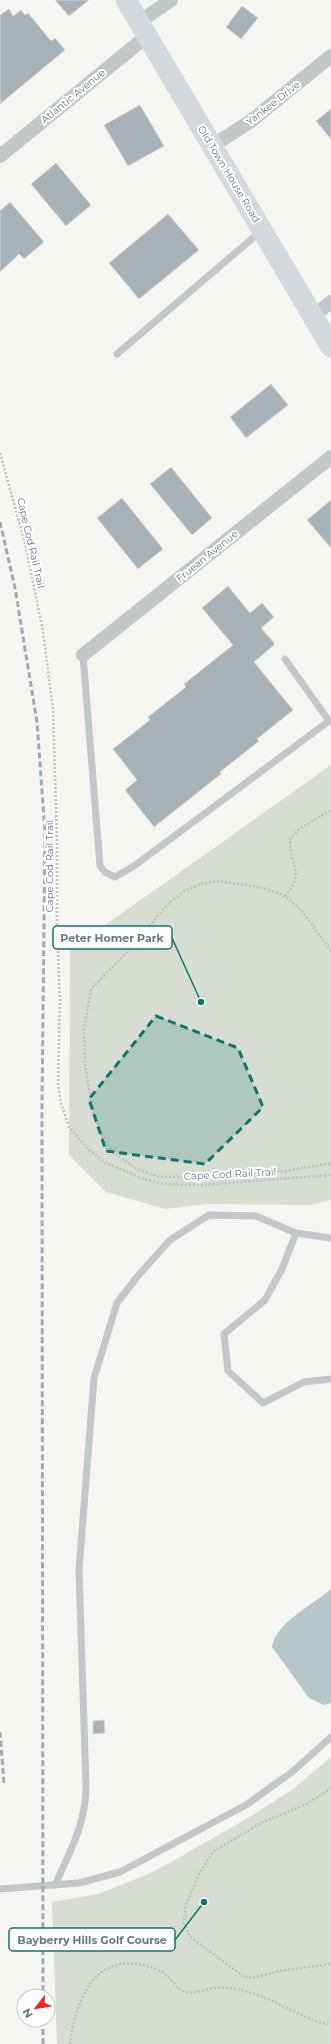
<svg xmlns="http://www.w3.org/2000/svg" width="331" height="2044" font-family="Montserrat,sans-serif">
  <style>
    .green { fill: #d7ddd2 }
    .water { fill: #b7c7c9 }
    .building { fill: #a6b2b6; stroke: #d7d6d4 }
    .lines { fill: none; stroke-linecap: round; stroke-linejoin: round }
    .path { stroke: #bec0c2; stroke-width: 2.5; stroke-dasharray: 2 2; stroke-linecap: butt }
    .service { stroke: #c2c7ca; stroke-width: 7 }
    .minor { stroke: #c2c7ca; stroke-width: 14 }
    .secondary { stroke: #d3d9dd; stroke-width: 21 }
    .rail { stroke: #a0a9ad; stroke-width: 3; stroke-dasharray: 6 3; stroke-linecap: butt }
    .marked { fill: #0f766e; fill-opacity: 0.2; stroke: #0f766e; stroke-width: 3; stroke-dasharray: 8 5; stroke-linejoin: round }
    .labels { text-anchor: middle; dominant-baseline: central; stroke-width: 4; stroke-linejoin: round; paint-order: stroke }
    .street-label { font-size: 10px; fill: #627a85; stroke: #fff }
    .leader { fill: none; stroke: #0f766e; stroke-width: 1.5 }
    .callout-dot { fill: #0f766e; stroke: #fff; stroke-width: 1.5 }
    .callout { fill: #fff; stroke: #0f766e; stroke-width: 1.5 }
    .callout-label { font-size: 11px; text-anchor: middle; font-weight: bold; fill: #627a85 }
  </style>
  <rect width="100%" height="100%" fill="#f5f5f1"/>
  <!-- green -->
  <g class="green">
    <polygon points="331,765 331,1200 310,1205 207,1204 165,1209 106,1192 69,1155 70,950"/>
    <polygon points="331,1757 331,2044 57,2044 52,1902 98,1894 148,1874 173,1861 253,1815 293,1789"/>
  </g>
  <!-- water -->
  <path class="water" d="M 331,1589 L 331,1703 L 324,1705 L 309,1698 L 272,1647 C 276,1622 313,1605 331,1589 Z"/>
  <!-- building -->
  <g class="building">
    <polygon points="55,0 89,0 69,16"/>
    <polygon points="242,6 258,18 241,39 226,27"/>
    <polygon points="9,9 13,16 21,10 25,15 28,13 51,41 55,38 65,50 0,104 0,15"/>
    <polygon points="140,105 164,146 128,166 104,125"/>
    <polygon points="331,109 331,139 316,121"/>
    <polygon points="56,163 91,205 66,226 31,184"/>
    <polygon points="10,202 44,242 24,259 19,254 0,272 0,211"/>
    <polygon points="168,214 199,250 139,299 109,263"/>
    <polygon points="271,384 288,405 246,438 230,417"/>
    <polygon points="171,467 212,518 192,535 150,484"/>
    <polygon points="122,498 163,549 138,569 97,518"/>
    <polygon points="331,500 331,548 307,520"/>
    <polygon points="228,586 250,613 262,603 274,617 261,628 275,644 254,662 293,710 257,739 259,741 220,772 221,774 154,827 125,790 137,780 113,749 150,720 148,717 186,687 184,684 233,645 202,608"/>
    <polygon points="104,1720 105,1733 93,1734 93,1721"/>
  </g>
  <g class="lines">
    <!-- path -->
    <g class="path">
      <polyline points="0,453 25,543 43,631 53,710 57,841 57,929 60,999 58,1083 61,1103 69,1127 89,1150 106,1163 141,1178 163,1184 202,1185 331,1175"/>
      <path d="M 285,896 C 305,874 290,865 290,839 L 298,830 L 331,810"/>
      <polyline points="331,951 301,910 285,896 263,888 239,884 216,881 200,884 185,891 169,903 129,950 91,989 84,1029 85,1064 93,1113 101,1133 110,1148 122,1159 139,1170 159,1177 213,1177 286,1171 331,1163"/>
      <polyline points="331,1788 307,1804 263,1822 214,1851 201,1870 186,1905 184,1923 190,1937 243,1976 252,1978 279,1971 331,1964"/>
      <path d="M 70,2044 C 76,1993 100,1944 160,1971 C 170,1975 175,1989 186,1992 C 195,1994 204,1990 213,1988 C 221,1987 229,1988 237,1989 C 264,1994 286,2009 311,2019 C 317,2022 324,2023 331,2025"/>
    </g>
    <!-- service -->
    <g class="service">
      <polyline points="117,354 260,232"/>
      <polyline points="83,655 100,866 105,872 115,877 134,866 329,721 285,659"/>
      <polyline points="296,1233 282,1269 265,1300 224,1334 228,1371 263,1403 304,1382 331,1379"/>
      <path d="M 55,1885 C 70,1851 86,1824 86,1786 L 79,1570 L 94,1378 L 117,1303 L 137,1277 L 170,1240 L 209,1215 L 256,1216 L 296,1233 L 331,1238"/>
      <polyline points="0,1889 79,1883 120,1872 246,1805 292,1772 331,1737"/>
    </g>
    <!-- minor -->
    <g class="minor">
      <polyline points="139,22 171,0"/>
      <polyline points="212,146 251,121 331,56"/>
      <polyline points="0,156 147,36"/>
      <polyline points="313,316 331,302"/>
      <polyline points="83,655 331,457"/>
    </g>
    <!-- secondary -->
    <polyline class="secondary" points="126,0 331,347"/>
    <!-- rail -->
    <g class="rail">
      <polyline points="0,522 15,588 37,722 45,832 42,1106 43,1996"/>
      <polyline points="0,1732 4,1783"/>
      <polyline points="43,2020 43,2044"/>
    </g>
  </g>
  <!-- marked area -->
  <path class="marked" d="M 156,1016 L 238,1048 L 263,1107 L 205,1164 L 106,1151 L 89,1099 Z"/>
  <g class="labels">
    <!-- street labels -->
    <g class="street-label">
      <text transform="translate(73 96) rotate(-39)">Atlantic Avenue</text>
      <text transform="translate(273 103) rotate(-38)">Yankee Drive</text>
      <text transform="translate(229 174) rotate(59)">Old Town House Road</text>
      <text transform="translate(31 543) rotate(77)">Cape Cod Rail Trail</text>
      <text transform="translate(207 556) rotate(-39)">Fruean Avenue</text>
      <text transform="translate(49 866) rotate(-90)">Cape Cod Rail Trail</text>
      <text transform="translate(230 1174) rotate(-3)">Cape Cod Rail Trail</text>
    </g>
  </g>
  <!-- callouts -->
  <path class="leader" d="M201 1002L172 938M204 1902L175 1940"/>
  <g class="callout-dot">
    <circle cx="201" cy="1002" r="4"/>
    <circle cx="204" cy="1902" r="4"/>
  </g>
  <g class="callout">
    <rect x="53" y="926" width="119" height="23" rx="4"/>
    <rect x="9" y="1928" width="166" height="23" rx="4"/>
  </g>
  <g class="callout-label">
    <text x="112" y="942">Peter Homer Park</text>
    <text x="92" y="1944">Bayberry Hills Golf Course</text>
  </g>
  <!-- north arrow -->
  <g transform="translate(36 2008) rotate(239)"><circle r="19" fill="#ffffff" stroke="#c0cace"/>
  <path d="M0-3L7 15L0 10L-7 15Z" fill="#f22715"/>
  <text y="-6" font-size="11" font-weight="bold" text-anchor="middle" fill="#627a85">N</text>
  </g>
</svg>
